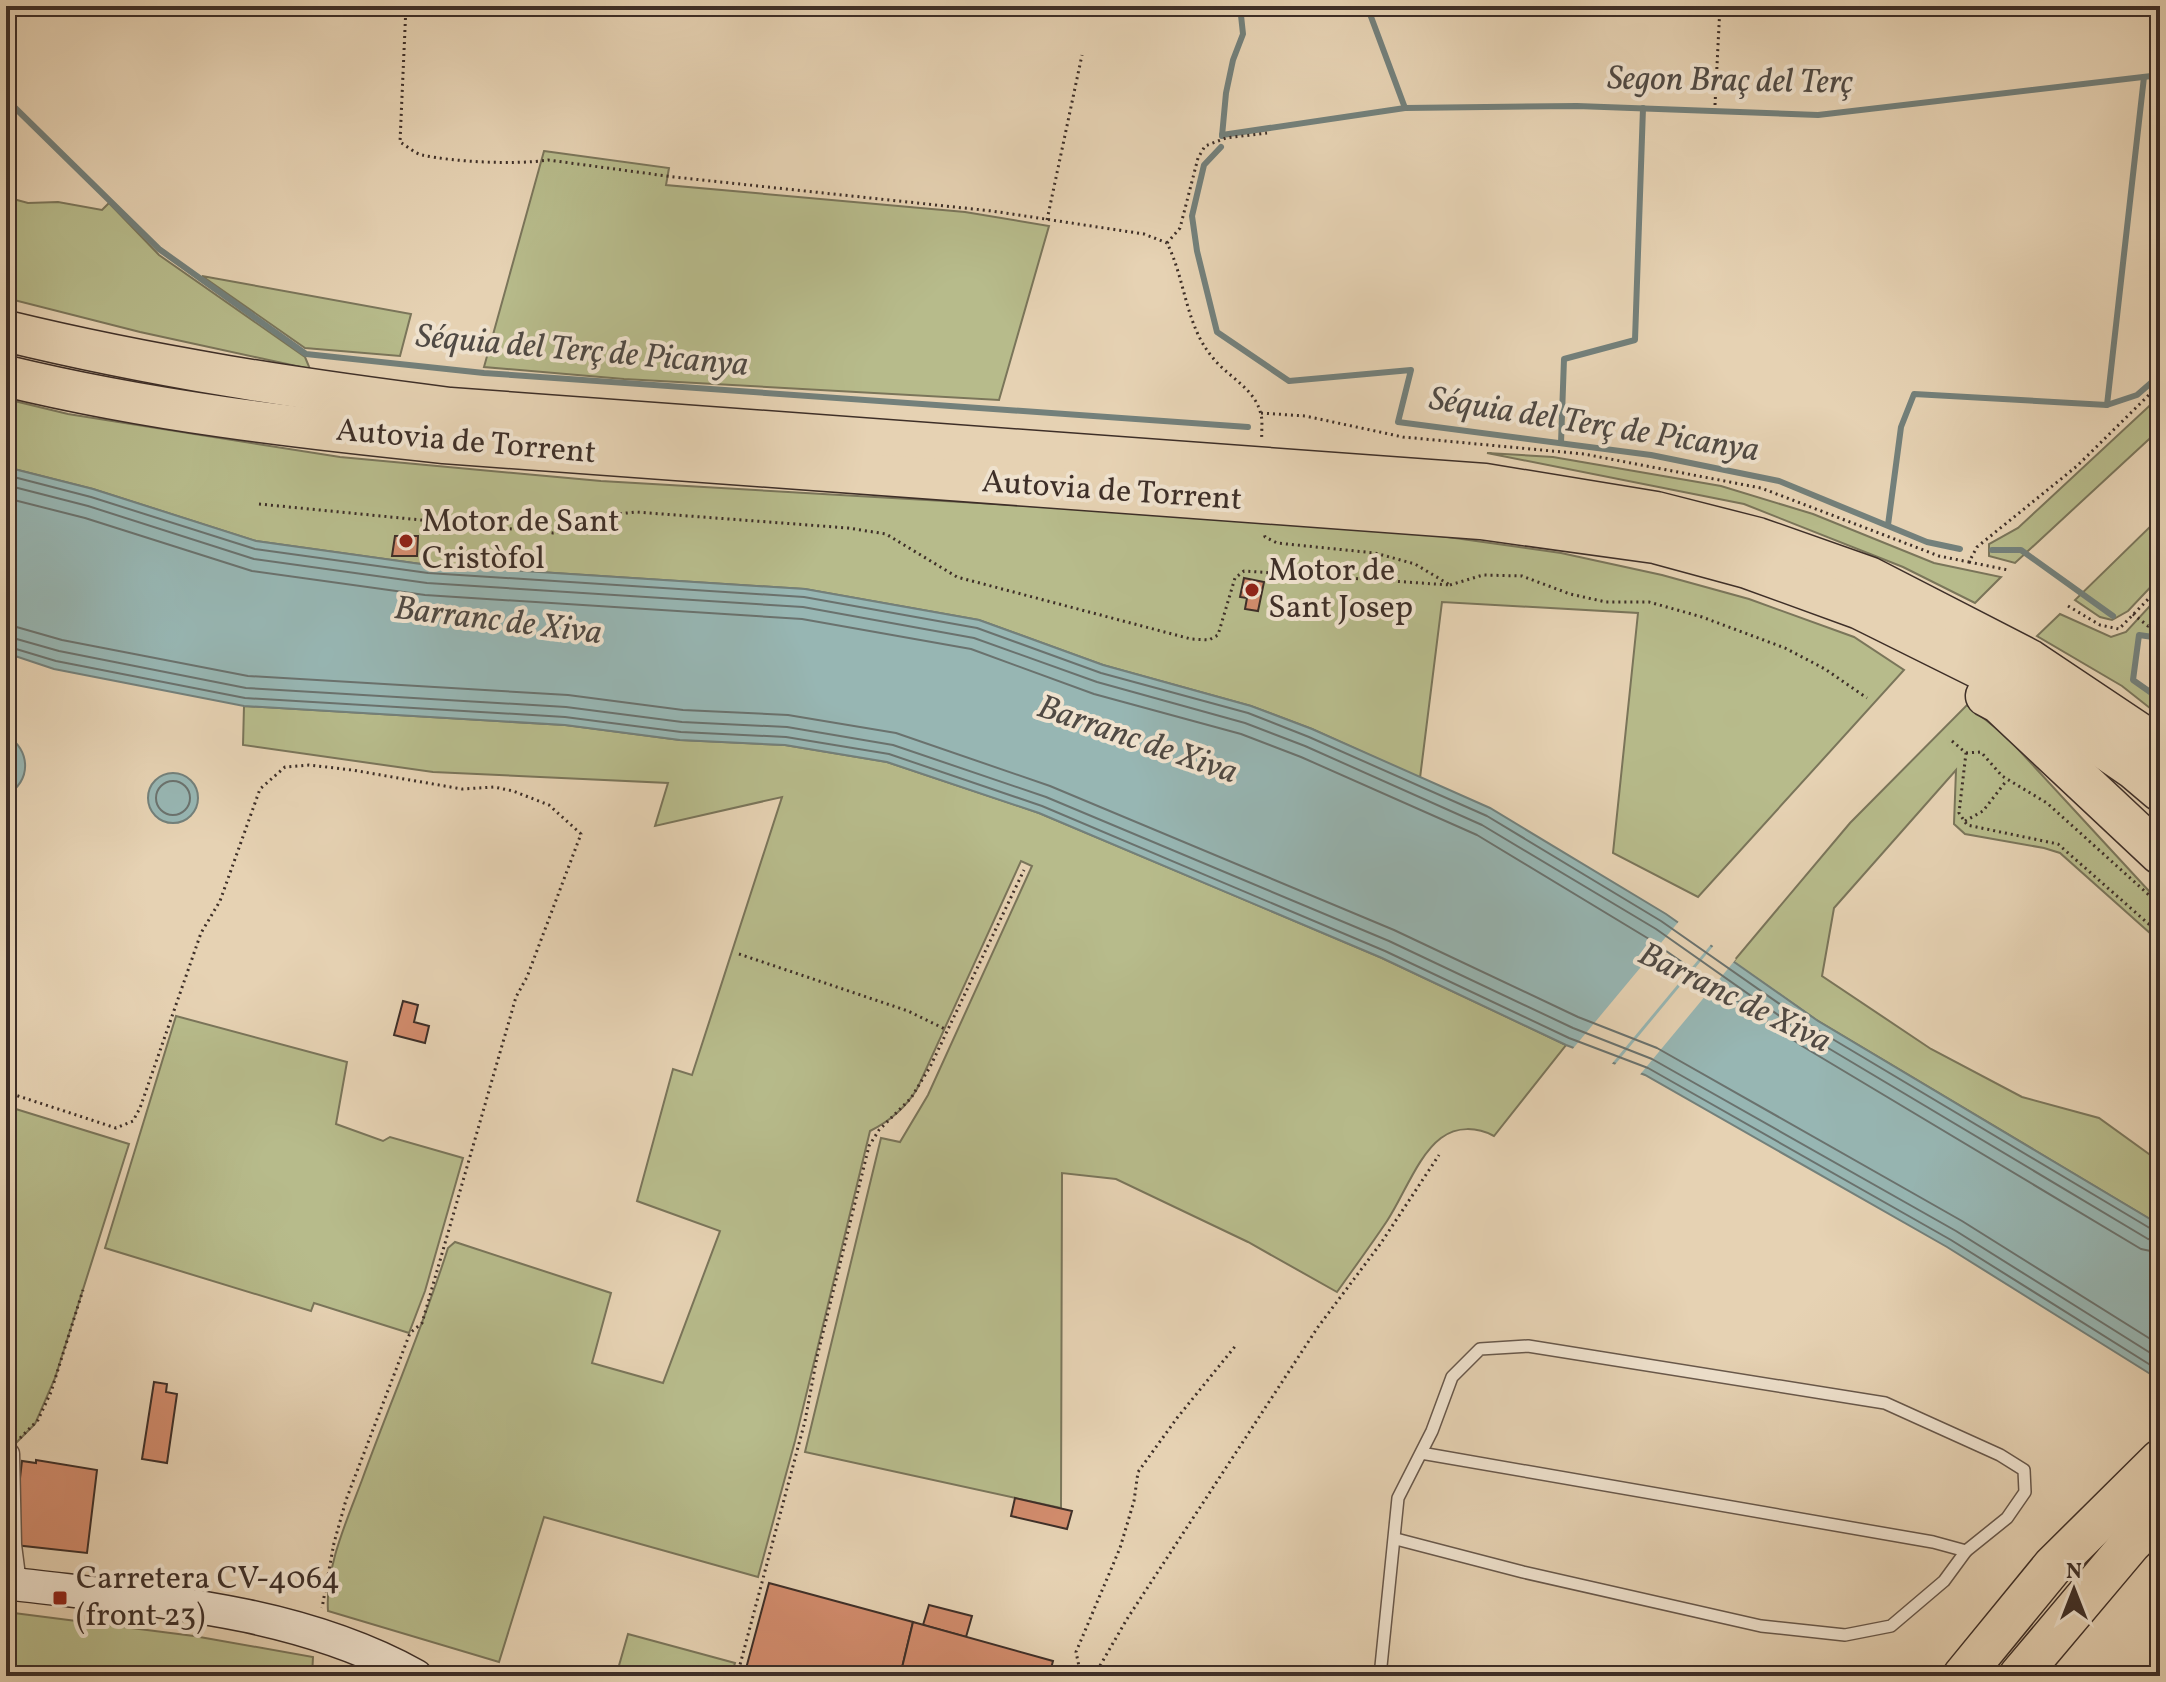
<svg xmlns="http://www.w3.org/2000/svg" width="2166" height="1682" font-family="Vollkorn,serif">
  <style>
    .green { fill: #b7bb8b; stroke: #7a755a; stroke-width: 2 }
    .water { fill: #97b6b3; stroke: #73807b; stroke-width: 2 }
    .pier { fill: #e6d2b3 }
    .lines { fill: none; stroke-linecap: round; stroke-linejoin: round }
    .shore { stroke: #6a726e; stroke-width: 2 }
    .stream { stroke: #73807b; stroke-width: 6 }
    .building { fill: #d28c6d; stroke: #3e2f28; stroke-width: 2 }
    .lane-casing { stroke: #68584b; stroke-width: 14 }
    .street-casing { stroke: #68584b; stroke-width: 25 }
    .secondary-casing { stroke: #3e2f28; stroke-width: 35 }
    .highway-casing { stroke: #3e2f28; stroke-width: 43 }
    .path { stroke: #3e2f28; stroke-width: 3; stroke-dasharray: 2 4; stroke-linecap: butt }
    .lane { stroke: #efe2ce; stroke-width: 11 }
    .street { stroke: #efe2ce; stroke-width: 22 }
    .secondary { stroke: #efe2ce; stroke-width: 32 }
    .highway { stroke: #e6d2b3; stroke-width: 40 }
    .poi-dot { fill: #8f2418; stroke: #efe2ce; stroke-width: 3 }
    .labels { text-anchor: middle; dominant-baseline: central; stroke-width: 8; stroke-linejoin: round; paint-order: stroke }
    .street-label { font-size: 32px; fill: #3e2f28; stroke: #efe2ce }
    .poi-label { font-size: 32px; fill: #3e2f28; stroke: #efe2ce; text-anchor: start }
    .water-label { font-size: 34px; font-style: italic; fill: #504a44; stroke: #efe2ce }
  </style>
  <rect width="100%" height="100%" fill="#e6d2b3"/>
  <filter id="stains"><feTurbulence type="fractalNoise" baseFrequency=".0025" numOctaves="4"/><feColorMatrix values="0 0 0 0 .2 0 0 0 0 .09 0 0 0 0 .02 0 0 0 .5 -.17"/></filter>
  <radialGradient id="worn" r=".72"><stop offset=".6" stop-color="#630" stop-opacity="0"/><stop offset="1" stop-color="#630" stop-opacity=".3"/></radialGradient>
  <!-- green -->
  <g class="green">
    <polygon points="544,151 669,168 666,185 965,212 1049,226 999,400 624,379 484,367"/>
    <polygon points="6,197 28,203 58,202 102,210 109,203 159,255 305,357 310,369 140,332 6,298"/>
    <polygon points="202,276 411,314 400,356 305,348"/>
    <polygon points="2160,396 2160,429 2015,563 1989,556 1989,544 2018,528"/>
    <polygon points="6,399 68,414 340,457 601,481 1218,517 1419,533 1561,553 1662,575 1749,599 1854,637 1904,670 1698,897 1613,853 1638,613 1442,602 1420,778 1312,729 1251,706 1103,665 979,620 805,589 428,565 256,541 93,489 6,467"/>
    <polygon points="1487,453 1553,457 1721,486 1813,514 1934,563 2001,577 1975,603 1903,567 1744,504"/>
    <polygon points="2160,517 2160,577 2128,611 2112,620 2100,617 2075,600"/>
    <polygon points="2160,595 2160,636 2139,636 2134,680 2160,699 2160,716 2122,686 2037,636 2060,614 2111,637 2126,632"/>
    <polygon points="1967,705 2006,736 2160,903 2160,942 2060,853 2044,848 1965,834 1954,824 1956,770 1834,908 1822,976 1931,1049 2022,1097 2099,1118 2160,1162 2160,1225 1815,1019 1733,962 1850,823"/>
    <path d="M 244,706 L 565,725 L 680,740 L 785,745 L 887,762 L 1039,813 L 1382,958 L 1566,1045 L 1494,1136 C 1477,1127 1457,1126 1441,1138 C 1418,1155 1403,1197 1387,1221 C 1371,1245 1354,1268 1337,1292 L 1248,1242 L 1116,1179 L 1062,1173 L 1061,1508 L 805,1452 L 881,1138 L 900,1142 L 928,1095 L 1032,866 L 1021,861 L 917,1089 C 905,1109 890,1121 870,1131 L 795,1441 L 758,1577 L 544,1517 L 499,1662 L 328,1611 C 325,1568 347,1520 362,1480 C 390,1403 423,1327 448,1248 L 455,1242 L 611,1293 L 592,1363 L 663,1383 L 720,1231 L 637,1201 L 673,1069 L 692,1075 L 782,797 L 655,826 L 668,783 L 433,772 L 243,745 Z"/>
    <polygon points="176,1016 347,1062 336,1124 383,1141 390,1137 463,1158 425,1291 409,1333 314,1303 311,1311 105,1248"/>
    <polygon points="6,1106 129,1144 55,1378 35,1424 6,1453"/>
    <polygon points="6,1612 194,1636 313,1657 312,1676 6,1676"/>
    <polygon points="628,1634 735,1663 731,1676 616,1676"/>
  </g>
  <!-- water -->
  <g class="water">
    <polygon points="6,467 93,489 256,541 428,565 805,589 979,620 1103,665 1251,706 1312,729 1490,808 1666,914 1818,1021 2160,1225 2160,1380 1947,1247 1645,1075 1566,1045 1382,958 1039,813 887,762 785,745 680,740 565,725 244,706 54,669 6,653"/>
    <path d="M 6,735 C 31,749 32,782 6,795 Z"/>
    <circle cx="173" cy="798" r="25"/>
  </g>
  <!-- pier -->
  <g class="pier">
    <polygon points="1680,920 1713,942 1610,1066 1571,1051"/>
    <polygon points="1715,944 1736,959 1638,1077 1613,1067"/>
  </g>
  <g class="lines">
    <!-- shore -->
    <g class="shore">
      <polyline points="6,475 91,497 255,549 428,573 804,597 977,628 1101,673 1248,713 1309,737 1487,816 1661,921 1814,1028 2153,1230 2160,1231"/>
      <polyline points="6,485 88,506 254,559 427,583 803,607 974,638 1097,682 1245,723 1305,746 1482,825 1656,929 1808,1036 2148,1239 2160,1241"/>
      <polyline points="6,498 85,518 252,571 425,595 802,619 971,649 1094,694 1241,734 1301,757 1477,835 1649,939 1802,1046 2141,1249 2160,1253"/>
      <polyline points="6,624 62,640 248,676 568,695 683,710 788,715 896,733 1050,786 1394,930 1578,1017 1657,1048 1962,1221 2160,1345"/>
      <polyline points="6,636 59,651 246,688 566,707 682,722 787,727 893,745 1046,797 1389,941 1573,1028 1652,1059 1956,1231 2160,1359"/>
      <polyline points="6,646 56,661 245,698 565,717 681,732 786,737 889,754 1042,806 1385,951 1569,1038 1648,1068 1951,1240 2160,1371"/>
      <circle cx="173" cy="798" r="17"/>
    </g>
    <!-- stream -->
    <g class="stream">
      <polyline points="1367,6 1405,108 1577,106 1818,115 2160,75"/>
      <polyline points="6,99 159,249 306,354 484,373 1248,427"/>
      <polyline points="1222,135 1405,108"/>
      <polyline points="1222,136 1226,93 1233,60 1243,34 1240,6"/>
      <polyline points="1221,147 1204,165 1192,216 1197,251 1217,332 1289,381 1411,370 1398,422 1651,455 1779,481 1927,542 1960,549"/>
      <polyline points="2107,405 2144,77"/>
      <polyline points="1561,443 1564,359 1635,340 1643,108"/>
      <polyline points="1888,525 1901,427 1914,394 2107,405 2137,395 2160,375"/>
      <polyline points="1992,550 2021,550 2113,616"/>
      <polyline points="2160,638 2139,635 2133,680 2160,699"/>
    </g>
  </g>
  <!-- building -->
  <g class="building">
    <polygon points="395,536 418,536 417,556 392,556"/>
    <polygon points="1244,578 1264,582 1258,611 1245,609 1247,598 1240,597"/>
    <polygon points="403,1001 418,1005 414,1022 429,1026 425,1043 394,1035"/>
    <polygon points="154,1382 167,1384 166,1392 177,1394 167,1463 142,1459"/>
    <polygon points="36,1460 97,1470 87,1553 15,1545 15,1522 22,1461 36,1463"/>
    <polygon points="1015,1498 1072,1511 1067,1529 1011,1516"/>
    <polygon points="769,1583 913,1622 900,1676 744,1676"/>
    <polygon points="929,1605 972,1616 966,1637 923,1625"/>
    <polygon points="913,1622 1053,1661 1049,1676 900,1676"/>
  </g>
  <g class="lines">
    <!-- lane casing -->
    <g class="lane-casing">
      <g id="lane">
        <polyline points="1396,1539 1523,1572 1761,1626 1845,1635 1891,1626 1944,1581 1966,1551"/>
        <polyline points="1380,1676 1398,1498 1432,1431 1452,1377 1480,1349 1528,1346 1885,1403 2000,1455 2024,1470 2025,1492 2007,1518 1966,1551 1933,1542 1421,1453"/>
        <polyline points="1443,1676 1450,1676"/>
      </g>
    </g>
    <!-- street casing -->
    <g class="street-casing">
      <polyline id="street" points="8,1454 10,1545 15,1584"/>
    </g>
    <!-- secondary casing -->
    <g class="secondary-casing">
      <path id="secondary" d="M 6,1583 C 144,1600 292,1607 416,1676"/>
    </g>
    <!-- highway casing -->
    <g class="highway-casing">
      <g id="highway">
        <path d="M 6,331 C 154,367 299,389 450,408 L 1485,484 L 1656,512 L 1758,538 L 1869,577 L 2030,660 L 2160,747"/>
        <path d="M 6,376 C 150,411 297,428 444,443 L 1481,519 L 1655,543 L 1747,568 L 1860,609 L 2009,683 L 2134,769 L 2160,791"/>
        <polyline points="1986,696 1999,703 2160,854"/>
        <polyline points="1963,1676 2053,1566 2160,1460"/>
        <polyline points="2019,1676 2131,1543 2160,1514"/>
      </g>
    </g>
    <!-- path -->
    <g class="path">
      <path d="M 406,6 L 400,142 C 407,146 414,153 422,155 C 454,162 515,165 548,160 L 674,177 L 992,211 L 1144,234 L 1167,243 C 1186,281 1185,325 1213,358 C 1228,377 1256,389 1261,415 C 1263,422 1261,432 1262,440"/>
      <polyline points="1715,105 1720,6"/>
      <polyline points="1047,220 1082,55"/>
      <polyline points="1167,243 1180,228 1198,158 1205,146 1226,138 1267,133"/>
      <polyline points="1261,413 1305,416 1403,437 1584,454 1761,488 1939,556 1969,562 1977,547 2077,466 2160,384"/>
      <polyline points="259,504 553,533 578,530 608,515 636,512 848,528 886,534 957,577 1191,639 1209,640 1218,635 1235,578 1244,571 1450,585 1415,564 1375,553 1277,543 1265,537 1264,533"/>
      <polyline points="1969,562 2008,570"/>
      <polyline points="1450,585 1483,575 1522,576 1570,594 1606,602 1649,602 1702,617 1785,648 1825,669 1867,698"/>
      <polyline points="2068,606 2100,625 2119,629 2160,587"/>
      <polyline points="2133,614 2148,626 2160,625"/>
      <polyline points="1952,741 1966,753 1959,813 1967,825 2058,844 2160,934"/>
      <polyline points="1966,753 1981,752 2002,776 2047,803 2160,905"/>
      <polyline points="1965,821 1983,811 2007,780"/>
      <polyline points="739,954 908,1011 947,1030"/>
      <polyline points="6,1092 116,1128 133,1121 140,1108 201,933 220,901 260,789 285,767 309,765 352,770 462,789 494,787 513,791 549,805 581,834 527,977 516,997 422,1323 410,1333 346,1500 334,1543 322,1608"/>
      <polyline points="20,1438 38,1420 51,1392 83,1290"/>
      <polyline points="737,1676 805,1421 817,1357 869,1146 879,1130 911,1098 930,1067 1024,870"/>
      <polyline points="1081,1676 1076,1652 1120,1548 1134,1501 1138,1472 1177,1418 1237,1344"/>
      <polyline points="1094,1676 1127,1619 1318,1327 1381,1243 1439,1155"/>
    </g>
    <!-- lane -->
    <use href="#lane" class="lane"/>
    <!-- street -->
    <use href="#street" class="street"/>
    <!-- secondary -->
    <use href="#secondary" class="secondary"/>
    <!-- highway -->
    <use href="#highway" class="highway"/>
  </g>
  <!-- markers -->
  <g class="poi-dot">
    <circle cx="406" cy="541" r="8"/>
    <circle cx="1252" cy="590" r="8"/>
    <rect x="52" y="1590" width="16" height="16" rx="4"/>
  </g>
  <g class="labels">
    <!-- street labels -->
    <g class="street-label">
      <text transform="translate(466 443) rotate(5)">Autovia de Torrent</text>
      <text transform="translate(1112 492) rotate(4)">Autovia de Torrent</text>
    </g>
    <!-- poi labels -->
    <g class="poi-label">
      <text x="422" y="523">Motor de Sant<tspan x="422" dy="37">Cristòfol</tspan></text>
      <text x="1268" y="572">Motor de<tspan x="1268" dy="37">Sant Josep</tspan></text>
      <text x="76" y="1580">Carretera CV-4064<tspan x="76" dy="37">(front 23)</tspan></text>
    </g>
    <!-- water labels -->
    <g class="water-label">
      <text transform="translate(1730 82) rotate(1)">Segon Braç del Terç</text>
      <text transform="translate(582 352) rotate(5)">Séquia del Terç de Picanya</text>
      <text transform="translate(1594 426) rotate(9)">Séquia del Terç de Picanya</text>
      <text transform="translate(498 622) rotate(7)">Barranc de Xiva</text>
      <text transform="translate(1137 741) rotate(19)">Barranc de Xiva</text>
      <text transform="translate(1734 999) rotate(26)">Barranc de Xiva</text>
    </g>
  </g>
  <!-- margin -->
  <rect width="2166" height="1682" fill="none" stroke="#e6d2b3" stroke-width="32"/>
  <rect x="8" y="8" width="2150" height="1666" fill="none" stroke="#3e2f28" stroke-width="4"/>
  <rect x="16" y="16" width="2134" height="1650" fill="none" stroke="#3e2f28" stroke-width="2"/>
  <!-- north arrow -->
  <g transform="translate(2074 1590)" stroke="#efe2ce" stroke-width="6" paint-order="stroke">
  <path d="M0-6L14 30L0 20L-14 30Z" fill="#3e2f28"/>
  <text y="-12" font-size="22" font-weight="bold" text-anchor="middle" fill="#3e2f28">N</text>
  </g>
  <rect width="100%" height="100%" filter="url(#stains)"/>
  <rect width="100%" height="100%" fill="url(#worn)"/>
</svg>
